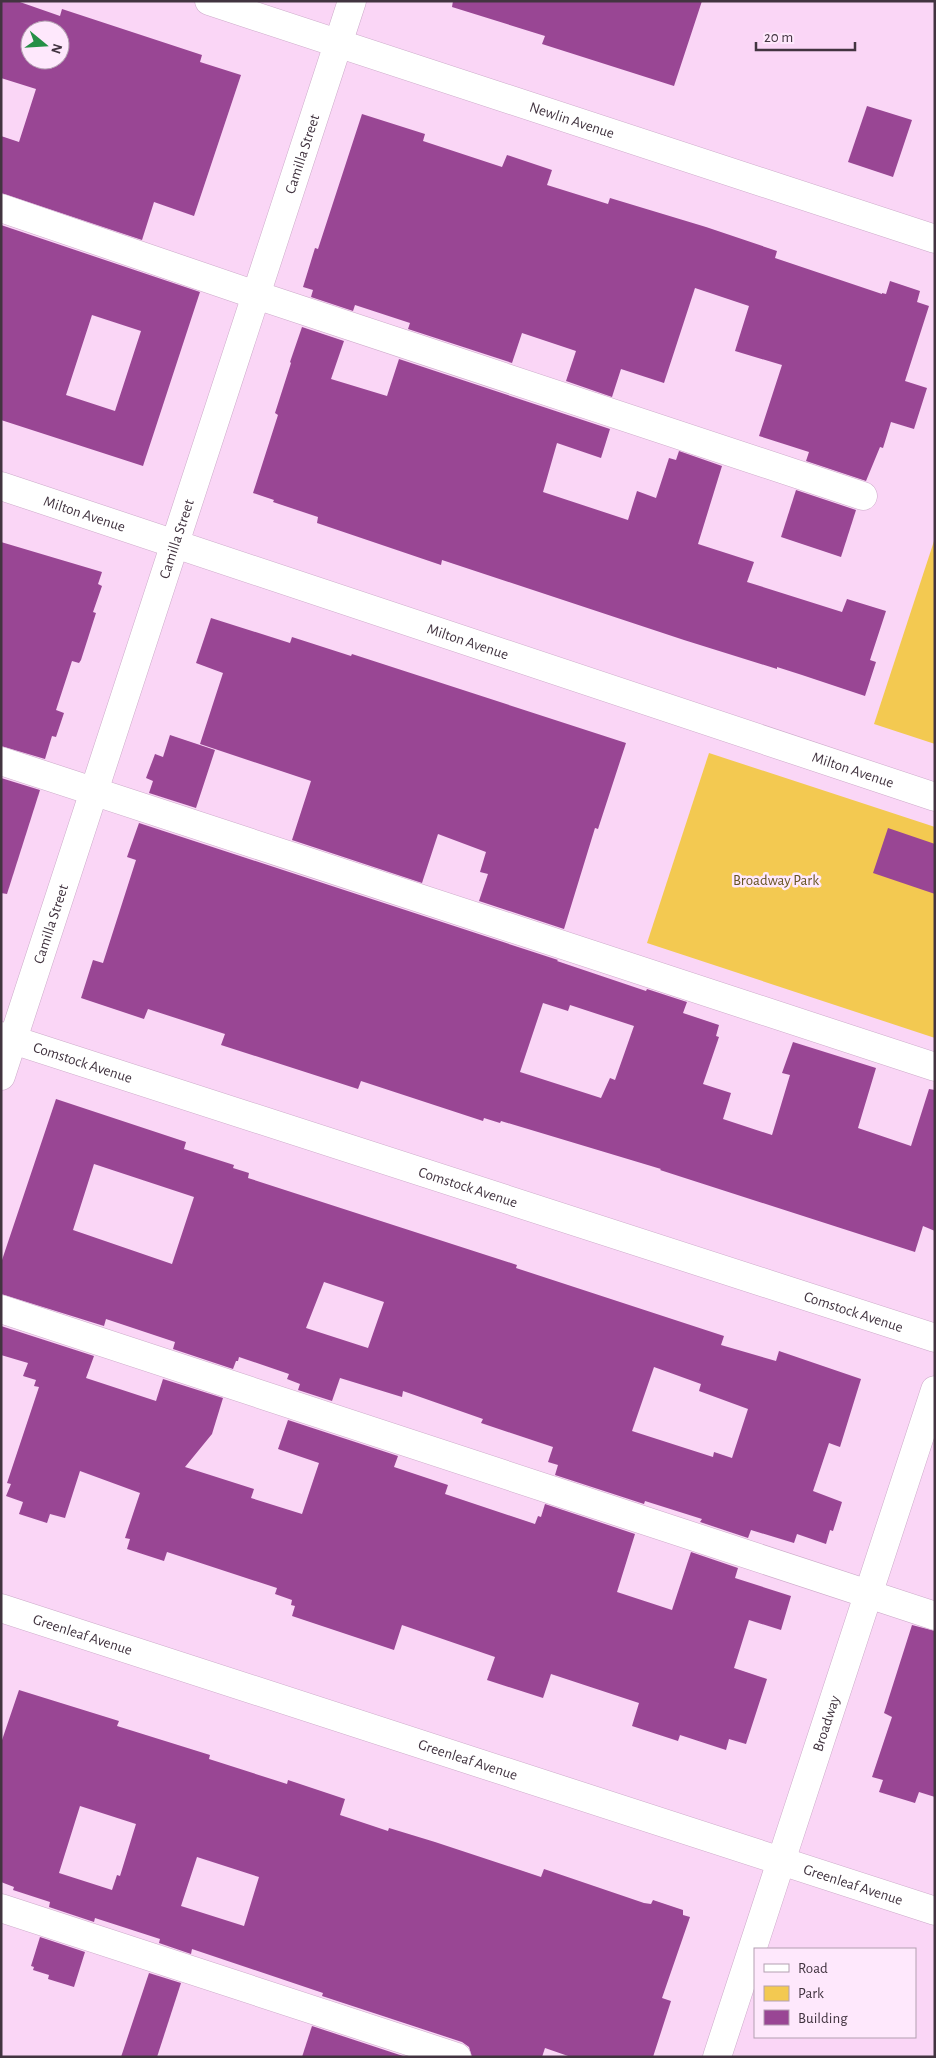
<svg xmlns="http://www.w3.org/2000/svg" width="936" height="2058" font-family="'Alegreya Sans',sans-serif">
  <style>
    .green { fill: #f3c951 }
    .building { fill: #994694; fill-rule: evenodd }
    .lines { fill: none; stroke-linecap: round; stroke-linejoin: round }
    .minor-casing { stroke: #ccaac9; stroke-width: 29 }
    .minor { stroke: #fff; stroke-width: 28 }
    .labels { text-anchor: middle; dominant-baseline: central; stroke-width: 5; stroke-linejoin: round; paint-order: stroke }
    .street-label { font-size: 15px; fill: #423440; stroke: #fee8fc }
    .park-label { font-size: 15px; fill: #665423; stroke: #fee8fc }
  </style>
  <rect width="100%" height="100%" fill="#fad6f6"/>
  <!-- green -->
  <g class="green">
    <polygon points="935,538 935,744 874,724"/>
    <polygon points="709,753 935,827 935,1038 647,943"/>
  </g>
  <!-- building -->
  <g class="building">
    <path d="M 1,1 L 17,1 L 60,16 L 62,9 L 202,55 L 200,62 L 241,75 L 194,216 L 154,202 L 142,240 L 1,193 L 1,136 L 19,142 L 36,89 L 1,78 ZM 30,30 L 60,30 L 60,60 L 30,60 Z"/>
    <polygon points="453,1 702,1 674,86 542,44 545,36 452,7"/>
    <polygon points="867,106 912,120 893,177 848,162"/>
    <polygon points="362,114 425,134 423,141 502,167 507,155 552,170 547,185 608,204 610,198 706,227 777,251 775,258 882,294 882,293 886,294 890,281 920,291 917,302 929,306 905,381 927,388 914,429 891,422 883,448 880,447 866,481 806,461 809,452 759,436 782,365 735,351 749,306 695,288 664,383 621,369 612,397 566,381 576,351 522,333 512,363 408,329 410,323 355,305 353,311 311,297 313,290 303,287 315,248 318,249"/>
    <path d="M 1,225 L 200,292 L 143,466 L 1,420 ZM 92,315 L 141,331 L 115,411 L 66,395 Z"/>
    <polygon points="302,327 344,341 331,379 387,396 399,359 610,429 601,458 557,443 543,492 628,520 637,491 656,498 669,458 676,460 679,451 722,466 698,544 754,562 747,582 842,612 847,599 886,611 870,660 876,662 865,696 802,675 777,667 777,669 684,640 442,560 441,565 317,523 318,517 273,502 274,500 253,493 278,415 275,413 291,363 290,362"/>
    <polygon points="796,490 856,510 841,557 781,537"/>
    <polygon points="1,542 102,572 98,584 102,586 93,612 96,613 81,660 79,663 72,661 56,710 64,713 56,737 52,736 45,759 1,746"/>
    <polygon points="211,618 290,643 292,637 351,656 352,654 626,743 598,829 595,828 564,929 479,901 488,874 480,872 486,852 438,834 422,883 292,840 311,781 200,744 223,673 196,663"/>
    <polygon points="170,735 215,750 196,808 149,793 153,781 146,778 155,754 163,757"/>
    <polygon points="1,778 40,790 7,894 1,893"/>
    <path d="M 139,823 L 558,960 L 557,961 L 646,991 L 647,989 L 687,1002 L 683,1013 L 719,1025 L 716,1036 L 719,1037 L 703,1084 L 731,1093 L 723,1119 L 772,1135 L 790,1075 L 782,1073 L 793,1042 L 876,1068 L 858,1128 L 911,1146 L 929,1089 L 935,1090 L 935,1231 L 923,1226 L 915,1252 L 660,1170 L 661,1169 L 501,1121 L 500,1123 L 484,1118 L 483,1121 L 361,1081 L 358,1089 L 221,1045 L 225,1034 L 148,1009 L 144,1019 L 81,998 L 93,960 L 103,963 L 136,860 L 127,857 ZM 543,1003 L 568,1011 L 570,1005 L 634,1026 L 615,1080 L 610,1078 L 601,1098 L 520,1072 Z"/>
    <polygon points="888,828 935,844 935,894 873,873"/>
    <path d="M 56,1099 L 186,1142 L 184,1149 L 234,1165 L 233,1168 L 249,1173 L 248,1178 L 517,1265 L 516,1268 L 724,1336 L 721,1345 L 776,1361 L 779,1351 L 861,1379 L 840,1447 L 829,1443 L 813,1491 L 842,1502 L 833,1531 L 830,1530 L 826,1544 L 797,1534 L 794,1543 L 751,1530 L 748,1538 L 700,1522 L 702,1519 L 645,1501 L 644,1504 L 555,1475 L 558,1465 L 548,1462 L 553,1447 L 481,1423 L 483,1419 L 403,1391 L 402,1397 L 340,1378 L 332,1401 L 298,1390 L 300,1384 L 287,1379 L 289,1374 L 239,1357 L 238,1361 L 236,1361 L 233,1369 L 173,1349 L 175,1342 L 106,1319 L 104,1326 L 1,1294 L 1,1263 ZM 94,1164 L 194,1197 L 172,1264 L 73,1230 ZM 324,1282 L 384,1302 L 368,1348 L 306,1328 ZM 654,1367 L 701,1384 L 699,1391 L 748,1409 L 732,1458 L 714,1452 L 713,1457 L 632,1431 Z"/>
    <polygon points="1,1326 94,1356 86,1378 156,1401 163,1379 223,1398 212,1434 185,1467 254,1489 251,1498 302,1514 319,1463 278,1449 288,1420 398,1456 394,1467 448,1485 445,1494 535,1524 538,1516 541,1517 545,1504 635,1534 617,1592 672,1610 691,1552 738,1568 735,1578 791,1596 781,1630 749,1620 734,1668 767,1679 746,1744 729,1739 726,1750 680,1735 678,1741 632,1726 639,1703 551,1674 543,1698 487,1680 495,1657 402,1625 394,1650 292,1616 295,1606 291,1605 292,1600 275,1594 277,1588 167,1552 164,1561 127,1549 130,1539 125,1538 140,1493 80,1471 65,1518 50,1514 47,1523 19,1514 23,1502 6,1496 11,1484 7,1483 39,1387 34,1386 36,1380 23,1376 28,1363 1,1355"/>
    <polygon points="912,1625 935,1631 935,1797 919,1792 915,1803 879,1792 883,1780 872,1777 892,1717 884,1713"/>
    <path d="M 19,1690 L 119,1721 L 117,1726 L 210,1755 L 209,1759 L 287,1784 L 288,1780 L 345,1799 L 340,1815 L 388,1831 L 389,1828 L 435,1842 L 541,1877 L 544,1869 L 644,1903 L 651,1904 L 653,1900 L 683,1910 L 683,1915 L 690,1917 L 662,1998 L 671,2001 L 653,2057 L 571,2057 L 545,2048 L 542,2057 L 472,2057 L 469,2047 L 462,2042 L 322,1996 L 323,1993 L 192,1949 L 191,1954 L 159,1943 L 160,1939 L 95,1918 L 94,1922 L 49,1907 L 50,1902 L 13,1890 L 14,1887 L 1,1882 L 1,1743 ZM 80,1806 L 136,1824 L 120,1876 L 117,1875 L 112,1890 L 59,1873 ZM 197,1857 L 259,1877 L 244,1926 L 181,1906 Z"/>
    <polygon points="40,1937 85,1952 74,1987 48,1979 49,1975 33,1970 34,1967 31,1966"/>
    <polygon points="149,1973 181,1983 157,2057 121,2057"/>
    <polygon points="312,2026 406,2057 302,2057"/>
  </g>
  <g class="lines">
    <!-- minor casing -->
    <g class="minor-casing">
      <g id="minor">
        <path id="s1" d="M 209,1 L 935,239"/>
        <polyline points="1,208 256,295 863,496"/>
        <path id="s2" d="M 1,486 L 935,797"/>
        <polyline points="1,761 935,1067"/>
        <path id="s3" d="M 1,1036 L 935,1338"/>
        <path id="s4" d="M 1,1076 L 352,1"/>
        <polyline points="1,1309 935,1616"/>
        <path id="s5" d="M 1,1608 L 935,1911"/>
        <polyline points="1,1908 457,2057"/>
        <path id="s6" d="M 717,2057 L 935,1390"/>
      </g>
    </g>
    <!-- minor -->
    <use href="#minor" class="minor"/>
  </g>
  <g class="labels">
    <!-- street labels -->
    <g class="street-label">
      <text stroke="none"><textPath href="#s1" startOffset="382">Newlin Avenue</textPath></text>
      <text stroke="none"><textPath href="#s4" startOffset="970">Camilla Street</textPath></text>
      <text stroke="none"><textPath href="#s2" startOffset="88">Milton Avenue</textPath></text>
      <text stroke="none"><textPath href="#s4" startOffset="565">Camilla Street</textPath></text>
      <text stroke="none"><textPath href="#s2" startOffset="492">Milton Avenue</textPath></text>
      <text stroke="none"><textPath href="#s2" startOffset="898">Milton Avenue</textPath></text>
      <text stroke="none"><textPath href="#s4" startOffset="160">Camilla Street</textPath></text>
      <text stroke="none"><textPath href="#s3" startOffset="86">Comstock Avenue</textPath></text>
      <text stroke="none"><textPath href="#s3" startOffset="491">Comstock Avenue</textPath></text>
      <text stroke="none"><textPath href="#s3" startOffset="896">Comstock Avenue</textPath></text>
      <text stroke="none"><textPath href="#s5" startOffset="86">Greenleaf Avenue</textPath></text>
      <text stroke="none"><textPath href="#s6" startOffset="351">Broadway</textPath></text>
      <text stroke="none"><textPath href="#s5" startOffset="491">Greenleaf Avenue</textPath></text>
      <text stroke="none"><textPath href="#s5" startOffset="896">Greenleaf Avenue</textPath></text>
    </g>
    <!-- park labels -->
    <g class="park-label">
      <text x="776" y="880">Broadway Park</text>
    </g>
  </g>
  <!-- border -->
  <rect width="936" height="2058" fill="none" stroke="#423440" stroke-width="5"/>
  <!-- legend -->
  <rect x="754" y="1948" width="162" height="90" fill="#fee8fc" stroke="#b3a0b1"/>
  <rect x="764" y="1964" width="25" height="8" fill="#ffffff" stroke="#b3a0b1"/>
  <text x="798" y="1973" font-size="15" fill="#423440">Road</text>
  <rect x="764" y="1986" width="25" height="15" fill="#f3c951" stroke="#b3a0b1"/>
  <text x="798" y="1998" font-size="15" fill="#423440">Park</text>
  <rect x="764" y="2010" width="25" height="15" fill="#994694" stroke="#b3a0b1"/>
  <text x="798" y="2023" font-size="15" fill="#423440">Building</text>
  <!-- north arrow -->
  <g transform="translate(45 45) rotate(108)"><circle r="24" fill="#fee8fc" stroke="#b3a0b1"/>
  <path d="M0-4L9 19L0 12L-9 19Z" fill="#258f46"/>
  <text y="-8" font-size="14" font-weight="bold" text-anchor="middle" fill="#423440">N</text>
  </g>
  <!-- scale -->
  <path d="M756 42v8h99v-8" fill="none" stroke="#423440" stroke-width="2.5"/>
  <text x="764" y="42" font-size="15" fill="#423440" stroke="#fee8fc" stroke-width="4" paint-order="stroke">20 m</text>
</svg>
